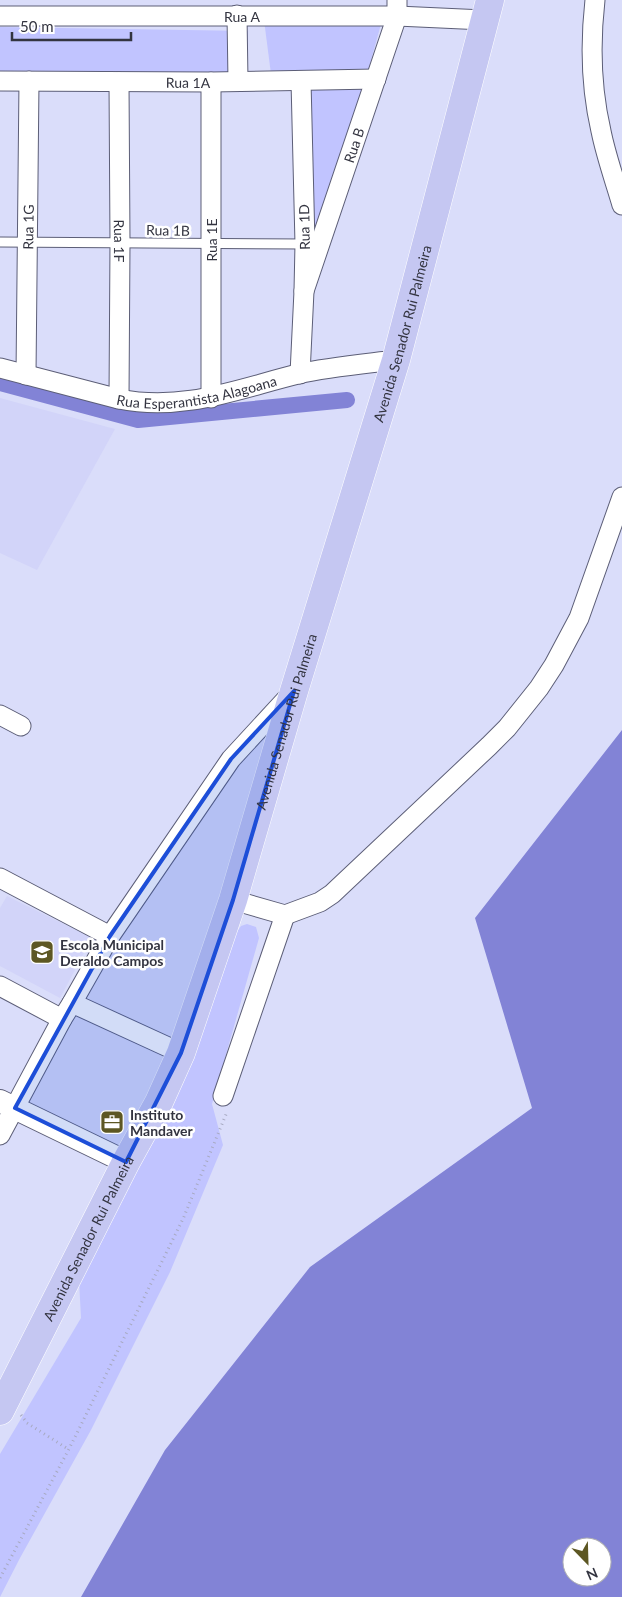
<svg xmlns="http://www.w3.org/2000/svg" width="622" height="1597" font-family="Lato,sans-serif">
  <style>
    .built { fill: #d2d4f9 }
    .green { fill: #c1c4ff }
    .water { fill: #8283d6; fill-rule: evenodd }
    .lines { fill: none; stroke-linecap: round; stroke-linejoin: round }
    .canal { stroke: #8283d6; stroke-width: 16 }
    .service-casing { stroke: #5c5e77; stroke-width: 11 }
    .minor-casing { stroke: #5c5e77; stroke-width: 21 }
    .tertiary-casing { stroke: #5c5e77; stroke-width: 24 }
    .primary-casing { stroke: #fff; stroke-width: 29 }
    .path { stroke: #a7a9c1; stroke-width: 3; stroke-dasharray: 1 4; stroke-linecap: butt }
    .service { stroke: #fff; stroke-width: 9 }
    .minor { stroke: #fff; stroke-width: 19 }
    .tertiary { stroke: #fff; stroke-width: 22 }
    .primary { stroke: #c5c7f2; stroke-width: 28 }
    .marked { fill: #1d4ed8; fill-opacity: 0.2; stroke: #1d4ed8; stroke-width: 4; stroke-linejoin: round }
    .labels { text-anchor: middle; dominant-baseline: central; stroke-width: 5; stroke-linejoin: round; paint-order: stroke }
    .street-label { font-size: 14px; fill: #333440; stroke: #fff }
    .poi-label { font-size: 14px; font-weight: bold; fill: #333440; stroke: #fff; text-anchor: start }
  </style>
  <rect width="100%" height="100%" fill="#daddfa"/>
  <!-- built -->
  <g class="built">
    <polygon points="0,398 115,429 37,570 0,553"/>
    <polygon points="7,896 92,938 60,998 0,966 0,908"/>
  </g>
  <!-- green -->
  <g class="green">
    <polygon points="264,20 381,24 367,75 271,74"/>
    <polygon points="0,27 248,31 246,74 0,73"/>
    <polygon points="310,87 370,88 315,240"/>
    <polygon points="247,924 256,927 259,938 212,1104 223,1145 170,1272 91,1430 20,1558 0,1597 0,1454 81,1318 79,1280 168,1109 236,933 241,926"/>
  </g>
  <!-- water -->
  <path class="water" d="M 622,730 L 622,1597 L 81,1597 L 165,1450 L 310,1267 L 532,1108 L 475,918 ZM 572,1547 L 602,1547 L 602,1577 L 572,1577 Z"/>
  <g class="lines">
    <!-- canal -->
    <polyline class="canal" points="0,383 138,420 347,400"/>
    <!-- service casing -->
    <g class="service-casing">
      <polyline id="service" points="0,242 305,244"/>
    </g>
    <!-- minor casing -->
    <g class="minor-casing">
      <g id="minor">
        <path d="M 595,0 C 590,44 591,88 601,131 C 606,156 615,181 622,205"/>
        <polyline points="237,15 238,81"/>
        <path id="s1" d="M 0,16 L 397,16 L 484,20"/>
        <path id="s2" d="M 0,81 L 211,82 L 376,79"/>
        <path id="s3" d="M 119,82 L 120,243 L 119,399"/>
        <polyline points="211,82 211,398"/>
        <path id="s4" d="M 304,291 L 397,16 L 397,0"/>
        <path id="s5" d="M 0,368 L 119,399 C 183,412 237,389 298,374 C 329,367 364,364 396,360"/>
        <polyline points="300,374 304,291 305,244 301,81"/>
        <path id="s6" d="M 26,375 L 29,81"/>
        <polyline points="0,715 21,726"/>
        <polyline points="0,878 110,936"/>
        <polyline points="233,900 285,915 320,902 332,894 489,746 507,728 539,688 554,665 579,618 622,497"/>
        <polyline points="0,986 62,1019"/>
        <polyline points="72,1003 181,1053"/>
        <polyline points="223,1096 285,915"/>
        <polyline points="0,1135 62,1019 72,1003 110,936 231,759 290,695"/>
      </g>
    </g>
    <!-- tertiary casing -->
    <g class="tertiary-casing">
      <polyline id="tertiary" points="0,1101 126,1162"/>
    </g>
    <!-- primary casing -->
    <g class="primary-casing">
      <g id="primary">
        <path id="s7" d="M 0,1411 L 126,1162 L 159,1102 L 181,1053 L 233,900 L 294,691 L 396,360 L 490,0"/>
      </g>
    </g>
    <!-- path -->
    <g class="path">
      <polyline points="21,1415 27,1423 68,1449"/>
      <polyline points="0,1578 69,1449 183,1219 227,1112"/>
    </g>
    <!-- service -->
    <use href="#service" class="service"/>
    <!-- minor -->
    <use href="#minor" class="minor"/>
    <!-- tertiary -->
    <use href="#tertiary" class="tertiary"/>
    <!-- primary -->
    <use href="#primary" class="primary"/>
  </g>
  <!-- marked area -->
  <path class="marked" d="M 294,691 L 233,900 L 181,1053 L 126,1162 L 15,1108 L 110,936 L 231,759 Z"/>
  <!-- icons -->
  <defs>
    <g id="school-square" transform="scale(1.25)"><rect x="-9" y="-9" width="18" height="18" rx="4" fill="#5d5723" stroke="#fff"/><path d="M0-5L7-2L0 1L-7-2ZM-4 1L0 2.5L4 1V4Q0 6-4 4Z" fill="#fff"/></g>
    <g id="office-square" transform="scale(1.25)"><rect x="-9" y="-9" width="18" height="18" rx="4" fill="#5d5723" stroke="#fff"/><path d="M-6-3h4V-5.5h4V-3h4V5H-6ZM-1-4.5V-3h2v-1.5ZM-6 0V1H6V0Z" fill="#fff"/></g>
  </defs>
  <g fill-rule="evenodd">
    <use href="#school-square" x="42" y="952"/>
    <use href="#office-square" x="112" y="1122"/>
  </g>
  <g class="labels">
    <!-- street labels -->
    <g class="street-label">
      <text stroke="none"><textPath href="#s1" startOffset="242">Rua A</textPath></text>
      <text stroke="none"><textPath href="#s2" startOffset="188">Rua 1A</textPath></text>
      <text stroke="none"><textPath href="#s4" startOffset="154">Rua B</textPath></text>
      <text transform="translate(304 227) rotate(-91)">Rua 1D</text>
      <text stroke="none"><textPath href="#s6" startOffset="148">Rua 1G</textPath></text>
      <text transform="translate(168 230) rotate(1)">Rua 1B</text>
      <text stroke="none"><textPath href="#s3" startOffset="159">Rua 1F</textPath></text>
      <text transform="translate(211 240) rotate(-90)">Rua 1E</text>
      <text stroke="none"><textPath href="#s7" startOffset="1154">Avenida Senador Rui Palmeira</textPath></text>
      <text stroke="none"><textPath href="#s5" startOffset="202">Rua Esperantista Alagoana</textPath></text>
      <text stroke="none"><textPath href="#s7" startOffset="749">Avenida Senador Rui Palmeira</textPath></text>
      <text stroke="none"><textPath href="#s7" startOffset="194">Avenida Senador Rui Palmeira</textPath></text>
    </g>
    <!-- poi labels -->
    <g class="poi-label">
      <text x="60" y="944">Escola Municipal<tspan x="60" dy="16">Deraldo Campos</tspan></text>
      <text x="130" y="1114">Instituto<tspan x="130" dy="16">Mandaver</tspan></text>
    </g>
  </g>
  <!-- north arrow -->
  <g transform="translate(587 1562) rotate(157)"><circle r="24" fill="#ffffff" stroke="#adaeb3"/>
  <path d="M0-4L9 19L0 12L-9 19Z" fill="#5d5723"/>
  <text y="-8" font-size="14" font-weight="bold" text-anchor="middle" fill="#333440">N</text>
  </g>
  <!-- scale -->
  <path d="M12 32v8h119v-8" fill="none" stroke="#333440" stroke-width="2.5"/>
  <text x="20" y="32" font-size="15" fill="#333440" stroke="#ffffff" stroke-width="4" paint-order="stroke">50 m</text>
</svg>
